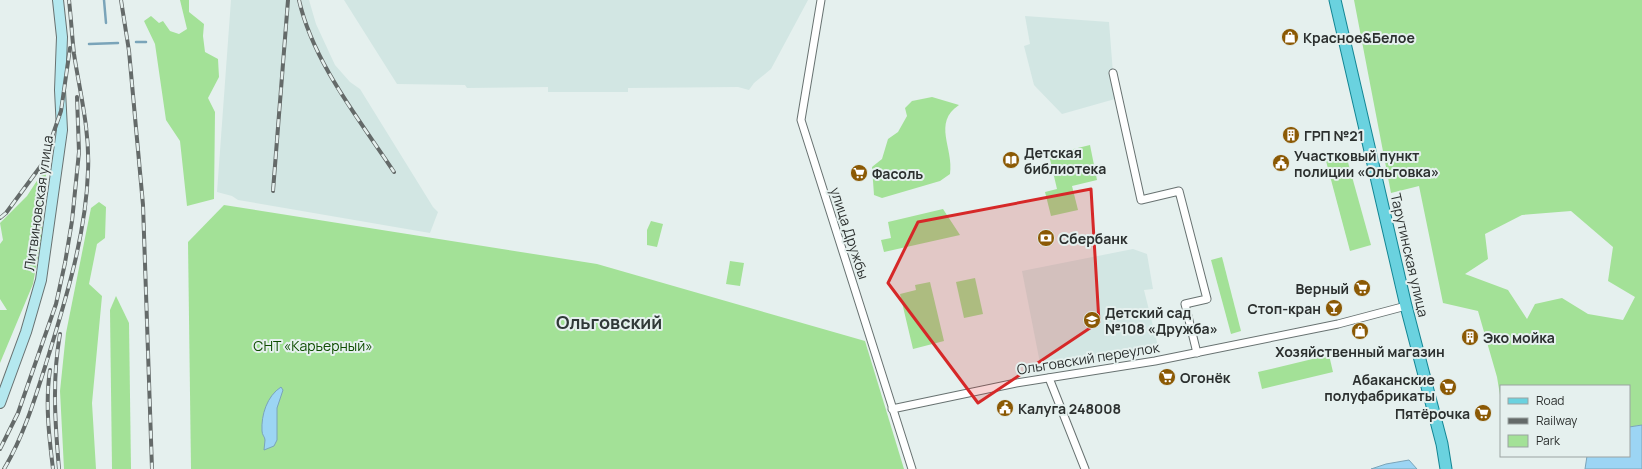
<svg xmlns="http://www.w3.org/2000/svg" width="1642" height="469" font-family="Manrope,sans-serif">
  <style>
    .built { fill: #d2e6e3 }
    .green { fill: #a3e197; fill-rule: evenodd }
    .water { fill: #9cd5f4; stroke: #7aa4b9 }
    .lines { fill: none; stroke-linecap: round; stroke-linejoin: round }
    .stream { stroke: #7aa4b9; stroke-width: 2.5 }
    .street-casing { stroke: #687271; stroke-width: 9 }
    .secondary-casing { stroke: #687271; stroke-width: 12 }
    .primary-casing { stroke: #138694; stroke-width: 13 }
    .street { stroke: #fff; stroke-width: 7 }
    .secondary { stroke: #b4e8ef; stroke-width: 10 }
    .primary { stroke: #6ad2df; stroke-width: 11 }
    .rail-casing { stroke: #646a69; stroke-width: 4 }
    .rail { stroke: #e5f0ee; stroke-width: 2.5; stroke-dasharray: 8; stroke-linecap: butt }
    .marked { fill: #d62828; fill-opacity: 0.2; stroke: #d62828; stroke-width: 3; stroke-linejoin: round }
    .labels { text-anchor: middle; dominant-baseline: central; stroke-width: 4; stroke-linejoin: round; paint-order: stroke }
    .poi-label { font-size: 14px; font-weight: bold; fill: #2c302f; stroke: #e5f0ee; text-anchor: start }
    .street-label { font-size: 14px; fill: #2c302f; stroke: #e5f0ee }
    .park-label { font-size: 14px; fill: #0e4d00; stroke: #e5f0ee }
    .district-label { font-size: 18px; font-weight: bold; fill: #303938; stroke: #e5f0ee }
  </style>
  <rect width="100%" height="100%" fill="#e5f0ee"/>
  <!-- built -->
  <g class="built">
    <polygon points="231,0 309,0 316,24 335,65 350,82 360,89 433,207 438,212 430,233 238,200 232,196 217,192"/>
    <polygon points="344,0 808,0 771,69 754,83 749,90 738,87 628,88 628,92 548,92 548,87 467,88 465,85 397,84"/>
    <polygon points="1025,16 1109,22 1115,99 1062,114 1034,85 1024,46 1030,44"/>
    <polygon points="1133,249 1147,254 1153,289 1144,290 1159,350 1050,368 1040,363 1022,271"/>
  </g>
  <!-- green -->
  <g class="green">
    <polygon points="180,0 189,0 189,12 204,24 203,36 205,52 218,59 219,77 208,98 215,112 214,199 187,206 180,141 166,120 155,44 144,21 151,16 159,23 163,21 170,31 179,34 187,29"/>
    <path d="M 1354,0 L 1642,0 L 1642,425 L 1629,427 L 1629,386 L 1501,386 L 1501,401 L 1497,377 L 1478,311 L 1443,303 L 1419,186 L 1391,193 ZM 1571,211 L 1613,247 L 1608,281 L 1635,297 L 1623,320 L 1588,314 L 1562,298 L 1535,304 L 1527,319 L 1508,290 L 1465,274 L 1488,259 L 1485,234 L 1522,215 Z"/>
    <path d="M 932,97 L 959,105 C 932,123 954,148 950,174 L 940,181 L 882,198 L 874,195 L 872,167 L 882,159 L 888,139 L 898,132 L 907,116 L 905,108 L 912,101 Z"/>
    <polygon points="1090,145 1097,180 1072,186 1078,210 1051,216 1045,192 1057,189 1049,155"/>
    <polygon points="1346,155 1371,245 1350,251 1326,161"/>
    <polygon points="44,170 46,175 41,239 33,284 0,363 0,310 7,310 0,299 0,244 3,240 0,223 27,196"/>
    <polygon points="99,202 106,207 105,238 97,244 89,284 102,296 92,403 96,469 64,469 60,391 66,333 91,208"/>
    <polygon points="224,205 597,264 865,341 904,469 191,469 188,242"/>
    <polygon points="943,209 960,235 884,252 881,240 891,238 888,222"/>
    <polygon points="651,221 663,224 657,247 647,245 647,230"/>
    <polygon points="1222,257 1241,331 1231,334 1211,260"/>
    <polygon points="730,261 744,263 740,286 726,284"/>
    <polygon points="975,278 983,314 964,318 956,282"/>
    <polygon points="930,282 944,341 913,349 900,294 916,290 915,285"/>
    <polygon points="116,296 129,323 131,469 112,469 110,310"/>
    <polygon points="1329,355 1333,372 1262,389 1258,372"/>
  </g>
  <!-- water -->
  <g class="water">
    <path d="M 281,387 L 283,390 L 277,408 L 277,440 L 274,446 L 264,450 C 264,447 265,443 265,440 C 265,437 262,435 262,431 C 261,415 267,396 281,387 Z"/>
    <polygon points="1642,425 1642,469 1585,469 1587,456 1629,456 1629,427"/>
    <polygon points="1409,460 1417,469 1371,469 1386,464"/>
  </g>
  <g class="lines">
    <!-- stream -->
    <g class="stream">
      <polyline points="104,0 106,23"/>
      <polyline points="136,42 146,42"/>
      <polyline points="89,44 118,43"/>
    </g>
    <!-- street casing -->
    <g class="street-casing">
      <g id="street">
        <polyline points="821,0 801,120 912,469"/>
        <polyline points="1113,73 1141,200 1179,191 1207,299 1185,304 1197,353"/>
        <polyline points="1049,378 1085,469"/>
        <polyline points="892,409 1016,383 1155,361 1338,324 1406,306"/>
      </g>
    </g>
    <!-- secondary casing -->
    <g class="secondary-casing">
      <polyline id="secondary" points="0,403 26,332 41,280 62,130 60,90 62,37 58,0"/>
    </g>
    <!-- primary casing -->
    <g class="primary-casing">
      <polyline id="primary" points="1335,0 1406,306 1442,444 1446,469"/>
    </g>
    <!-- street -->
    <use href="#street" class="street"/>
    <!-- secondary -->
    <use href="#secondary" class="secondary"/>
    <!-- primary -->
    <use href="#primary" class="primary"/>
    <!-- rail casing -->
    <g class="rail-casing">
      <g id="rail">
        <polyline points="121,0 129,51 143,205 152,469"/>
        <path d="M 299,0 C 313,62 359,119 394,172"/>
        <polyline points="273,191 288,0"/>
        <polyline points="0,218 6,213 43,163 61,111 70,48"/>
        <path d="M 50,370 C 45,403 49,436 53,469"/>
        <polyline points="0,449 18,413 56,304 65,263 72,221 79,152 77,97"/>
        <path d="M 4,469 C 25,434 37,392 49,354 C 67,295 86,233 88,171 C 90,131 80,93 74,54 C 72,36 71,18 69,0"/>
        <path d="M 59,469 C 55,423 52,379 60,334"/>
      </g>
    </g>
    <!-- rail -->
    <use href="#rail" class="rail"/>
  </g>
  <!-- marked area -->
  <path class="marked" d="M 1091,189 L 1099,322 L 978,403 L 888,283 L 918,222 Z"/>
  <!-- icons -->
  <defs>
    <g id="shop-disc" transform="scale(0.9)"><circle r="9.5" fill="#8b5904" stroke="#e5f0ee"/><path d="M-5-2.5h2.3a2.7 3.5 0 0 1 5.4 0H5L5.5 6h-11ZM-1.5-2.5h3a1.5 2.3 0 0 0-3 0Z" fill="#fff"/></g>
    <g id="building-disc" transform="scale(0.9)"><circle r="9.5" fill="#8b5904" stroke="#e5f0ee"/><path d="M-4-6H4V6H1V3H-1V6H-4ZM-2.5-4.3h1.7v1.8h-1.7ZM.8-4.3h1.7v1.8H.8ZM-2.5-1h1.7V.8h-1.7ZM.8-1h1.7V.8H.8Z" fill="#fff"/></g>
    <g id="library-disc" transform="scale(0.9)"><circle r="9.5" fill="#8b5904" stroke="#e5f0ee"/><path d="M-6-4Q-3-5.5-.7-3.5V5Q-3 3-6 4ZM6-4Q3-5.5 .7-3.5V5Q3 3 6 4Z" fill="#fff"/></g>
    <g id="civic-disc" transform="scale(0.9)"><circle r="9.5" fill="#8b5904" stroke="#e5f0ee"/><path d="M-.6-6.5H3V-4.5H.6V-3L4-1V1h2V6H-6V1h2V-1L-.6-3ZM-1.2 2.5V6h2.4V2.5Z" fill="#fff"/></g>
    <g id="supermarket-disc" transform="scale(0.9)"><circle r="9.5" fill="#8b5904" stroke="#e5f0ee"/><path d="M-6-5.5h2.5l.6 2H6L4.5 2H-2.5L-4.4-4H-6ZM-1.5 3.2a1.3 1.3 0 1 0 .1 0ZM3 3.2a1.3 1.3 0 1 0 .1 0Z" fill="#fff"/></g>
    <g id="bank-disc" transform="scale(0.9)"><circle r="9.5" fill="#8b5904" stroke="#e5f0ee"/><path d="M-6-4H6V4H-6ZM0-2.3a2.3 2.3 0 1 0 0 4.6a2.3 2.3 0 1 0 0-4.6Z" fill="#fff"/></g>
    <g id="bar-disc" transform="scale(0.9)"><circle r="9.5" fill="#8b5904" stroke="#e5f0ee"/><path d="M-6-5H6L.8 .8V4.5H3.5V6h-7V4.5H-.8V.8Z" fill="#fff"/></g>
    <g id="school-disc" transform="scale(0.9)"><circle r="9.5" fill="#8b5904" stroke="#e5f0ee"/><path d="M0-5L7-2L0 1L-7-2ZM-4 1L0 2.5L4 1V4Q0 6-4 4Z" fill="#fff"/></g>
  </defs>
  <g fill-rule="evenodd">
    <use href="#shop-disc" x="1290" y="37"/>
    <use href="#building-disc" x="1291" y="135"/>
    <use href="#library-disc" x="1011" y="160"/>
    <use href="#civic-disc" x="1281" y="163"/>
    <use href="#supermarket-disc" x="859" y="173"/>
    <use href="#bank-disc" x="1046" y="238"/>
    <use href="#supermarket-disc" x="1362" y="288"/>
    <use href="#bar-disc" x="1334" y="308"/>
    <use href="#school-disc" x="1092" y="320"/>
    <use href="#shop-disc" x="1360" y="331"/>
    <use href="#building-disc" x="1470" y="337"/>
    <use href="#supermarket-disc" x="1167" y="377"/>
    <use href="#supermarket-disc" x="1448" y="387"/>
    <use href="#civic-disc" x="1005" y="408"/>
    <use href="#supermarket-disc" x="1483" y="413"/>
  </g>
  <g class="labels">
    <!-- poi labels -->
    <g class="poi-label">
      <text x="1303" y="37">Красное&amp;Белое</text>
      <text x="1304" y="135">ГРП №21</text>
      <text x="1024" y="152">Детская<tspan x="1024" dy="16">библиотека</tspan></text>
      <text x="1294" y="155">Участковый пункт<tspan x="1294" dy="16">полиции «Ольговка»</tspan></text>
      <text x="872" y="173">Фасоль</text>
      <text x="1059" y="238">Сбербанк</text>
      <text x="1349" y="288" text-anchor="end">Верный</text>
      <text x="1321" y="308" text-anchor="end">Стоп-кран</text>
      <text x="1105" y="312">Детский сад<tspan x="1105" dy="16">№108 «Дружба»</tspan></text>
      <text x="1483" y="337">Эко мойка</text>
      <text x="1360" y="351" text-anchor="middle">Хозяйственный магазин</text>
      <text x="1180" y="377">Огонёк</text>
      <text x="1435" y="379" text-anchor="end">Абаканские<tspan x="1435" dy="16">полуфабрикаты</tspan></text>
      <text x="1018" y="408">Калуга 248008</text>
      <text x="1470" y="413" text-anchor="end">Пятёрочка</text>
    </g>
    <!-- street labels -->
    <g class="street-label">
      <text transform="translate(38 203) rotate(-82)">Литвиновская улица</text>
      <text transform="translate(850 233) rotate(72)">улица Дружбы</text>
      <text transform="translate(1410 255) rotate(77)">Тарутинская улица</text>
      <text transform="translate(1088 358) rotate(-9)">Ольговский переулок</text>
    </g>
    <!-- park labels -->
    <g class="park-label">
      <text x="313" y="345">СНТ «Карьерный»</text>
    </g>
    <!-- district labels -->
    <g class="district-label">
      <text x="609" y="322">Ольговский</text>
    </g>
  </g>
  <!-- legend -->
  <rect x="1500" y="385" width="130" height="72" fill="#e5f0ee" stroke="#9ba3a2"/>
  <rect x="1508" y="398" width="20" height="6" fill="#6ad2df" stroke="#9ba3a2"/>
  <text x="1536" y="405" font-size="12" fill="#2c302f">Road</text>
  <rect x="1508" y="418" width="20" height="6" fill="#646a69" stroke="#9ba3a2"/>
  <text x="1536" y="425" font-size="12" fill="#2c302f">Railway</text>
  <rect x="1508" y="435" width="20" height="12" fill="#a3e197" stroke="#9ba3a2"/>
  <text x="1536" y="445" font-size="12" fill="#2c302f">Park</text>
</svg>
